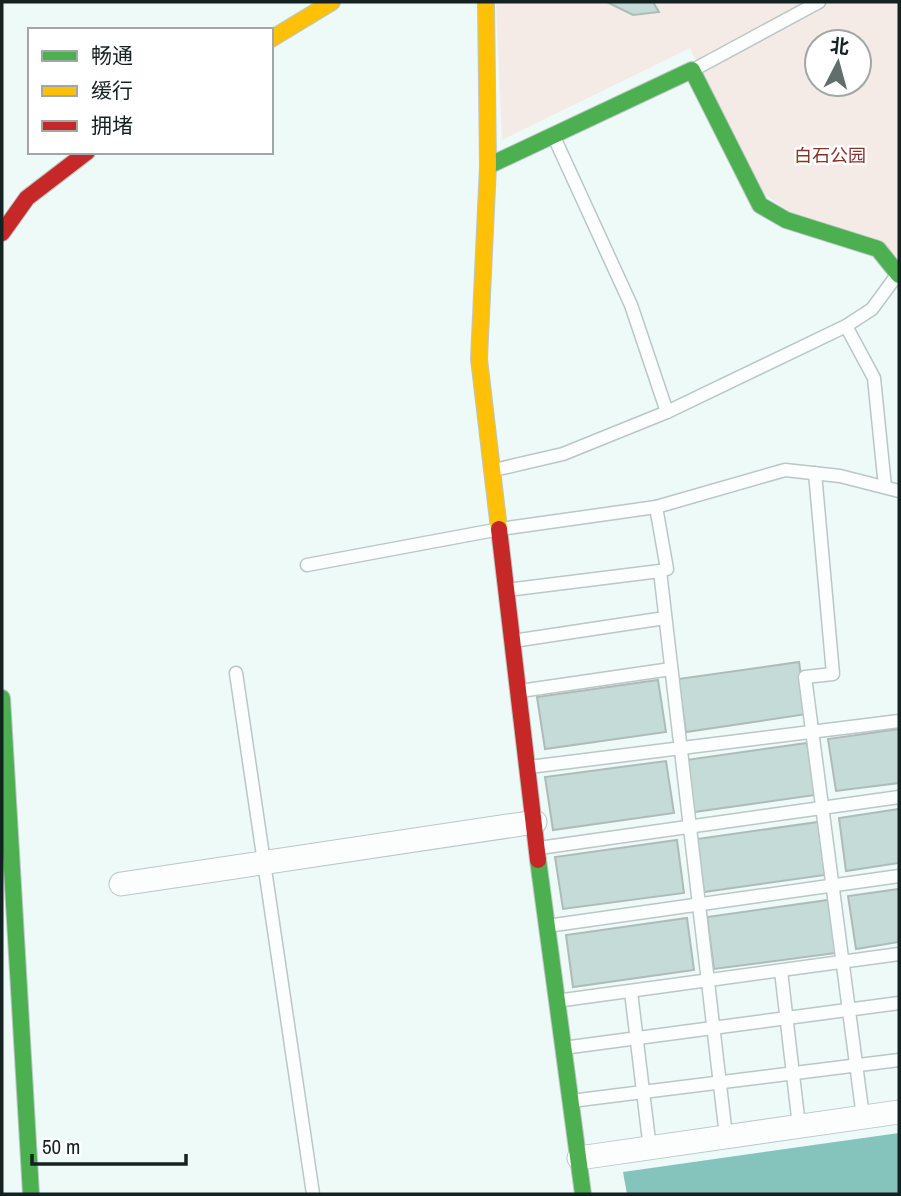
<svg xmlns="http://www.w3.org/2000/svg" width="901" height="1196" font-family="'Archivo Narrow','Noto Sans SC',sans-serif">
  <style>
    .green { fill: #f4eae6; fill-rule: evenodd }
    .water { fill: #84c4bd }
    .building { fill: #c4dbd8; stroke: #aebbb9; stroke-width: 2 }
    .lines { fill: none; stroke-linecap: round; stroke-linejoin: round }
    .lane-casing { stroke: #bac7c5; stroke-width: 15 }
    .street-casing { stroke: #bac7c5; stroke-width: 25 }
    .fast-casing { stroke: #bac7c5; stroke-width: 18 }
    .slow-casing { stroke: #bac7c5; stroke-width: 18 }
    .jam-casing { stroke: #bac7c5; stroke-width: 18 }
    .lane { stroke: #fcfefe; stroke-width: 12 }
    .street { stroke: #fcfefe; stroke-width: 23 }
    .fast { stroke: #4caf50; stroke-width: 16 }
    .slow { stroke: #ffc107; stroke-width: 16 }
    .jam { stroke: #c62828; stroke-width: 16 }
    .labels { text-anchor: middle; dominant-baseline: central; stroke-width: 5; stroke-linejoin: round; paint-order: stroke }
    .park-label { font-size: 18px; fill: #843326; stroke: #fff }
  </style>
  <rect width="100%" height="100%" fill="#edfaf8"/>
  <!-- green -->
  <path class="green" d="M 496,2 L 899,2 L 899,258 L 801,220 L 757,189 L 690,48 L 502,140 ZM 817,42 L 859,42 L 859,84 L 817,84 Z"/>
  <!-- water -->
  <polygon class="water" points="899,1133 899,1194 627,1194 623,1172"/>
  <!-- building -->
  <g class="building">
    <polygon points="607,2 653,2 659,12 633,15"/>
    <polygon points="799,662 807,714 686,732 678,679"/>
    <polygon points="658,680 666,732 545,749 537,697"/>
    <polygon points="899,729 899,783 836,791 828,739"/>
    <polygon points="807,743 815,795 694,812 686,760"/>
    <polygon points="666,761 674,813 553,830 545,777"/>
    <polygon points="899,809 899,863 846,871 839,818"/>
    <polygon points="818,822 825,875 704,892 697,839"/>
    <polygon points="677,840 684,893 563,909 555,857"/>
    <polygon points="899,889 899,942 856,949 848,896"/>
    <polygon points="828,900 836,953 714,969 707,917"/>
    <polygon points="687,918 694,970 573,987 566,935"/>
  </g>
  <g class="lines">
    <!-- lane casing -->
    <g class="lane-casing">
      <g id="lane">
        <polyline points="693,70 819,2"/>
        <polyline points="554,137 631,305 667,412"/>
        <polyline points="846,326 872,309 897,275"/>
        <polyline points="494,470 563,454 667,412 846,326 874,378 885,487"/>
        <polyline points="815,473 833,674 805,677 863,1117"/>
        <polyline points="656,507 667,569 660,571 726,1136"/>
        <polyline points="307,565 500,529 656,507 785,470 840,476 899,491"/>
        <polyline points="507,590 660,571"/>
        <polyline points="513,641 665,618"/>
        <polyline points="236,673 313,1194"/>
        <polyline points="520,691 671,669"/>
        <polyline points="529,767 899,721"/>
        <polyline points="539,848 899,797"/>
        <polyline points="547,926 899,876"/>
        <polyline points="781,971 799,1126"/>
        <polyline points="631,992 650,1149"/>
        <polyline points="556,1001 899,954"/>
        <polyline points="563,1048 899,1003"/>
        <polyline points="571,1101 899,1060"/>
      </g>
    </g>
    <!-- street casing -->
    <g class="street-casing">
      <g id="street">
        <polyline points="121,884 535,822"/>
        <polyline points="579,1158 899,1112"/>
      </g>
    </g>
    <!-- fast casing -->
    <g class="fast-casing">
      <g id="fast">
        <polyline points="488,166 692,70 760,205 786,220 878,249 899,275"/>
        <polyline points="2,698 31,1194"/>
        <polyline points="538,860 583,1194"/>
      </g>
    </g>
    <!-- slow casing -->
    <g class="slow-casing">
      <g id="slow">
        <polyline points="486,2 488,166 479,359 499,529"/>
        <polyline points="271,39 332,2"/>
      </g>
    </g>
    <!-- jam casing -->
    <g class="jam-casing">
      <g id="jam">
        <polyline points="2,233 27,198 87,152"/>
        <polyline points="499,529 538,860"/>
      </g>
    </g>
    <!-- lane -->
    <use href="#lane" class="lane"/>
    <!-- street -->
    <use href="#street" class="street"/>
    <!-- fast -->
    <use href="#fast" class="fast"/>
    <!-- slow -->
    <use href="#slow" class="slow"/>
    <!-- jam -->
    <use href="#jam" class="jam"/>
  </g>
  <g class="labels">
    <!-- park labels -->
    <g class="park-label">
      <text x="830" y="155">白石公园</text>
    </g>
  </g>
  <!-- border -->
  <rect width="901" height="1196" fill="none" stroke="#142221" stroke-width="7"/>
  <!-- legend -->
  <rect x="28" y="28" width="245" height="126" fill="#ffffff" stroke="#a1a7a6" stroke-width="2"/>
  <rect x="42" y="51" width="35" height="10" fill="#4caf50" stroke="#a1a7a6" stroke-width="2"/>
  <text x="91" y="63" font-size="21" fill="#142221">畅通</text>
  <rect x="42" y="86" width="35" height="10" fill="#ffc107" stroke="#a1a7a6" stroke-width="2"/>
  <text x="91" y="98" font-size="21" fill="#142221">缓行</text>
  <rect x="42" y="121" width="35" height="10" fill="#c62828" stroke="#a1a7a6" stroke-width="2"/>
  <text x="91" y="133" font-size="21" fill="#142221">拥堵</text>
  <!-- north arrow -->
  <g transform="translate(838 63) rotate(6)"><circle r="33" fill="#ffffff" stroke="#a1a7a6" stroke-width="2"/>
  <path d="M0-5L12 26L0 18L-12 26Z" fill="#606e6c"/>
  <text y="-10" font-size="19" font-weight="bold" text-anchor="middle" fill="#142221">北</text>
  </g>
  <!-- scale -->
  <path d="M32 1154v10h154v-10" fill="none" stroke="#142221" stroke-width="3.5"/>
  <text x="42" y="1154" font-size="21" fill="#142221" stroke="#ffffff" stroke-width="5" paint-order="stroke">50 m</text>
</svg>
